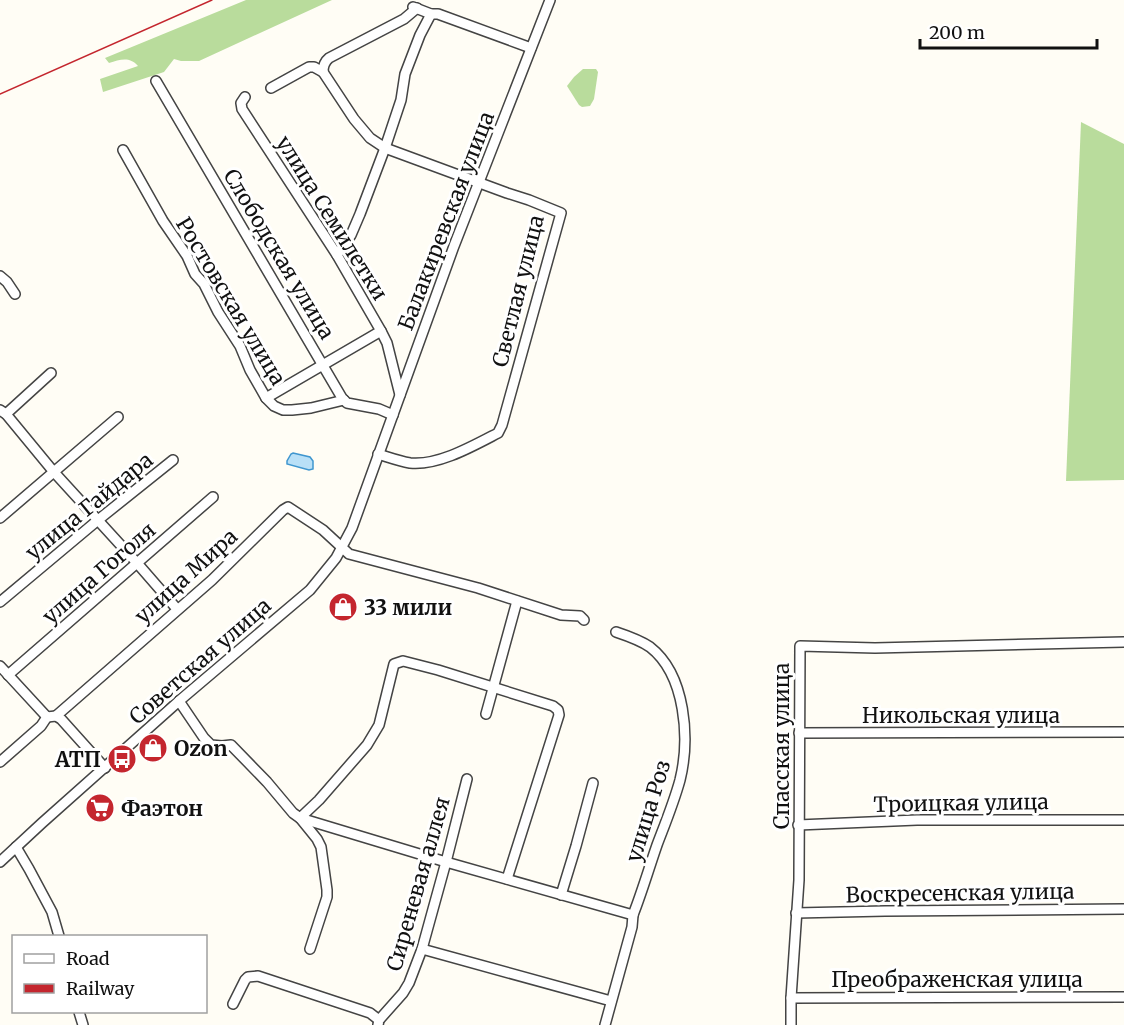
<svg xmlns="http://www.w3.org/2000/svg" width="1124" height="1025" font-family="Merriweather,serif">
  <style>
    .forest { fill: #b9dc9c }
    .water { fill: #b9e0f7; stroke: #3f96cf; stroke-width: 1.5 }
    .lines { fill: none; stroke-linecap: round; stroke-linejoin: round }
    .minor-casing { stroke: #444; stroke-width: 12 }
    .minor { stroke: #fff; stroke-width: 9 }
    .rail { stroke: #c4262e; stroke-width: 1.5 }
    .labels { text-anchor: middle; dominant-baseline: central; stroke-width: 6; stroke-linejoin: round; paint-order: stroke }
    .street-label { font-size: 21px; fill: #111; stroke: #fff }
    .poi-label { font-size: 21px; font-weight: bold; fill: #111; stroke: #fff; text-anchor: start }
  </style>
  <rect width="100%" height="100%" fill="#fffdf5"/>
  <!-- forest -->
  <g class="forest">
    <path d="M 246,0 L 332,0 L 199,61 L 181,61 L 174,59 L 164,72 L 103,92 L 100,79 L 138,66 C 129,56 120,60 109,63 L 105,58 Z"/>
    <polygon points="583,69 596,69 598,72 594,99 590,106 582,107 579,105 567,86 574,77"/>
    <polygon points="1081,122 1124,144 1124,480 1066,481"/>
  </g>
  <!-- water -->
  <polygon class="water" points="293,453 310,457 313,461 313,469 309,470 287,464 287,461 291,454"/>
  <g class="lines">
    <!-- minor casing -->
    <g class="minor-casing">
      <g id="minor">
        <polyline points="413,7 431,14 438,14 531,48"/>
        <path d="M 323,72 L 354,119 L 370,138 L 385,148 L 507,193 L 529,200 L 561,213 L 502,425 L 498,433 C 473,446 438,466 410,463 C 399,461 388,457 378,454"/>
        <polyline points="156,81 342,398 347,403 379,409 393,415"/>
        <path d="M 271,88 L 309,67 L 314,67 L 323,72 C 323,66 324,62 329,58 L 404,19 L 417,8"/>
        <polyline points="245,97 241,103 242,109 337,255 381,331 387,343 400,395"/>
        <polyline points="123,150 163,221 187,256 195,274 204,284 218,312 240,346 250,370 266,398 274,406 283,410 292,410 311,408 344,400"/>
        <polyline points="337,255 351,235 360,214 385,148 401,100 405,74 420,35 431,14"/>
        <polyline points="0,276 7,282 15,294"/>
        <polyline points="266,398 381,331"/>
        <polyline points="0,410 6,414 53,471 137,563 177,609"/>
        <polyline points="6,414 51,373"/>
        <polyline points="0,518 118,417"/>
        <polyline points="0,602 98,520 173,460"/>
        <polyline points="0,666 47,717 56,716 61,719 105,768"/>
        <polyline points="8,675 213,497"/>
        <polyline points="179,701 204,738 211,745 222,746 231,745 267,782 293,813 300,818 446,862 633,915"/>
        <polyline points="486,714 517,601"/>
        <polyline points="56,716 212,580 283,510 288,507 323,530 349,554 478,588 561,615 580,616 584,620"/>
        <polyline points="799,733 1124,732"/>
        <polyline points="0,762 41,726 47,717"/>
        <polyline points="798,825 917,820 1124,820"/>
        <polyline points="16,847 29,869 52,912 59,936"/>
        <polyline points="0,862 42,823 179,701 310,590 336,558 352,528 454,246 550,0"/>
        <polyline points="561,895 576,846 593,783"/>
        <polyline points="796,913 885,911 1124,909"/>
        <polyline points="310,949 327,897 327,890 321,847 317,839 300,818 319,800 367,745 379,725 394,664 403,661 438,670 553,706 558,710 559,715 507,879"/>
        <polyline points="422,949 611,1001"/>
        <polyline points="791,998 1124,997"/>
        <polyline points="233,1004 245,980 248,977 258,976 370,1013 379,1020"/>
        <polyline points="79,1012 83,1025"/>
        <polyline points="378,1025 379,1020 403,993 409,983 422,949 446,862 467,779"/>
        <path d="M 605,1025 L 632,927 L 633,915 C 642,892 649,868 657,845 C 665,824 674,802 680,780 C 690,739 686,675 650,647 C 640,640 628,636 616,632"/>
        <polyline points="791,1025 791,998 799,880 800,646 875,648 1124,642"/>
      </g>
    </g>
    <!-- minor -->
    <use href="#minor" class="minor"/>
    <!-- rail -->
    <polyline class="rail" points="0,94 212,0"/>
  </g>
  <!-- icons -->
  <defs>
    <g id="shop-disc" transform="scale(1.5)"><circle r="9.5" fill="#c4262e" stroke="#fff"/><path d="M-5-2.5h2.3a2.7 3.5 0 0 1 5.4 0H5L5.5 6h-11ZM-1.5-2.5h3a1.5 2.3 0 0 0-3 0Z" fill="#fff"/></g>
    <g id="bus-disc" transform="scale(1.5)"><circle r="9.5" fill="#c4262e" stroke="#fff"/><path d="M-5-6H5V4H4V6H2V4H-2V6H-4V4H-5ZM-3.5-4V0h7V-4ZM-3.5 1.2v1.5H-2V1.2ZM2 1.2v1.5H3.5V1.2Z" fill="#fff"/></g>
    <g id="supermarket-disc" transform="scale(1.5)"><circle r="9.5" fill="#c4262e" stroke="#fff"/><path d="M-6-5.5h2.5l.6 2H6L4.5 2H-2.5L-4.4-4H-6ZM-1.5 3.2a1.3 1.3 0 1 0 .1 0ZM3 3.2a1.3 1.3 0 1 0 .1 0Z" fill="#fff"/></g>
  </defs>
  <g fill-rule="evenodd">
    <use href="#shop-disc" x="343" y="607"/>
    <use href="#shop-disc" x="153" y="748"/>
    <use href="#bus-disc" x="122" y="759"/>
    <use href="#supermarket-disc" x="100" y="808"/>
  </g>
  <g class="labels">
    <!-- street labels -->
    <g class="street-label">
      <text transform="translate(332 218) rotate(58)">улица Семилетки</text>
      <text transform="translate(446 221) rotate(-69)">Балакиревская улица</text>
      <text transform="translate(279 254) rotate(59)">Слободская улица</text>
      <text transform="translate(518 291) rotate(-76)">Светлая улица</text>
      <text transform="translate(231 301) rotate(59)">Ростовская улица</text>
      <text transform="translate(89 506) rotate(-39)">улица Гайдара</text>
      <text transform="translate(99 573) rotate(-41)">улица Гоголя</text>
      <text transform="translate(186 576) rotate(-42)">улица Мира</text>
      <text transform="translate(200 661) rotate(-41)">Советская улица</text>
      <text x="961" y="715">Никольская улица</text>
      <text transform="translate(781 746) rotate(-90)">Спасская улица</text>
      <text transform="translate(961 803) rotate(-1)">Троицкая улица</text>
      <text transform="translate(648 811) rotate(-73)">улица Роз</text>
      <text transform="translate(418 884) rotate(-74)">Сиреневая аллея</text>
      <text transform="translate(960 893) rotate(-1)">Воскресенская улица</text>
      <text x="957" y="979">Преображенская улица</text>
    </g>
    <!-- poi labels -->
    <g class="poi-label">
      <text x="364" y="607">33 мили</text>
      <text x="174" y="748">Ozon</text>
      <text x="101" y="759" text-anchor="end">АТП</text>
      <text x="121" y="808">Фаэтон</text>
    </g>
  </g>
  <!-- legend -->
  <rect x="12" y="935" width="195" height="78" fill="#ffffff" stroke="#a0a0a0" stroke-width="1.5"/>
  <rect x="24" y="954" width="30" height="9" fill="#ffffff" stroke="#a0a0a0" stroke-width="1.5"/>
  <text x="66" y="965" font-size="18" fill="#111111">Road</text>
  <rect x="24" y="984" width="30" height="9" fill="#c4262e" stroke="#a0a0a0" stroke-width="1.5"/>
  <text x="66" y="995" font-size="18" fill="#111111">Railway</text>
  <!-- scale -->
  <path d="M920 39v9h177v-9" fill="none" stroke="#111111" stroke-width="3"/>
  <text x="929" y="39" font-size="18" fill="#111111" stroke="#ffffff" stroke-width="4.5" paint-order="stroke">200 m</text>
</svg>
